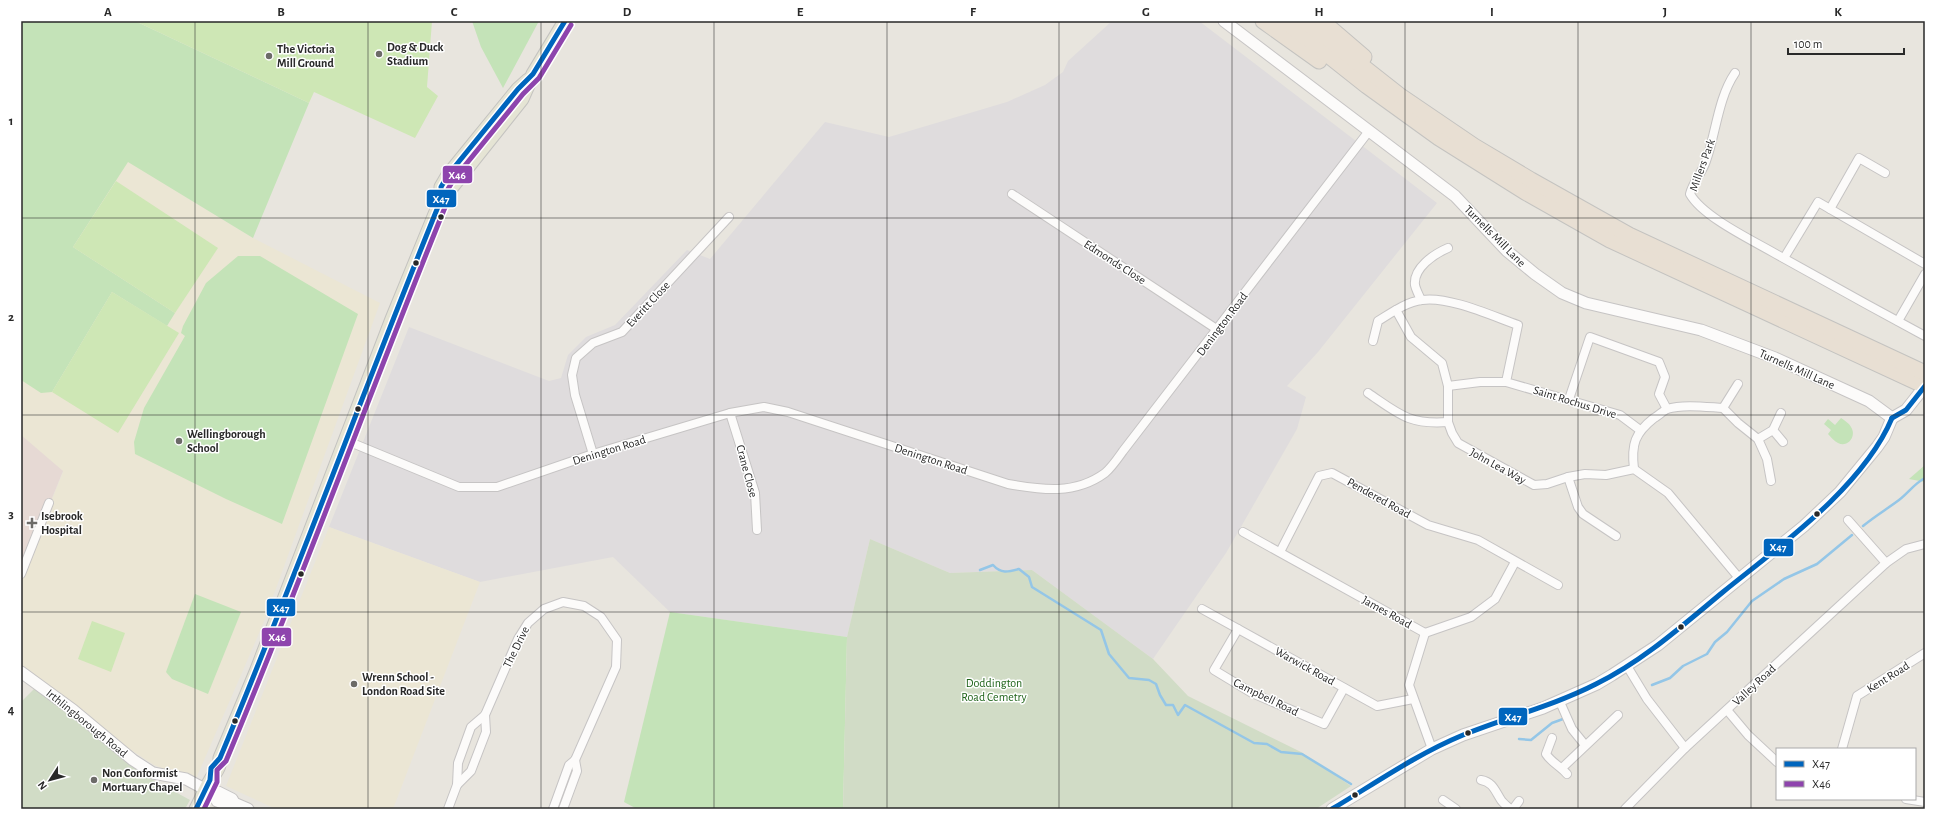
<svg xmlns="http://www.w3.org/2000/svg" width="1946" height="830" font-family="'Alegreya Sans',sans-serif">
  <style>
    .industrial { fill: #dfdcdd }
    .education { fill: #ebe6d4 }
    .medical { fill: #e6d9d4 }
    .green { fill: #c4e3b8 }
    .cemetery { fill: #d1dcc6 }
    .pitch { fill: #cee7b5 }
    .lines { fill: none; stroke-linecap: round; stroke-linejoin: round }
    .stream { stroke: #94c6e7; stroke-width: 2.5 }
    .street-casing { stroke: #c6c4c4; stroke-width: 10 }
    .secondary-casing { stroke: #c6c4c4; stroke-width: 13 }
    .primary-casing { stroke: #c4c3c0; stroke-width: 15 }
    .highway-casing { stroke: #c4c3c0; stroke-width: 17 }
    .street { stroke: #fcfbfa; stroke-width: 8 }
    .secondary { stroke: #fcfbfa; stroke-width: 11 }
    .primary { stroke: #e5e4d4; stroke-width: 13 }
    .highway { stroke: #e8dfd3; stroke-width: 15 }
    .bus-1-casing { stroke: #fff; stroke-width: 8 }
    .bus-2-casing { stroke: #fff; stroke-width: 8 }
    .bus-1 { stroke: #0065bd; stroke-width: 5 }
    .bus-2 { stroke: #8e44ad; stroke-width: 5 }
    .grid { fill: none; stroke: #292929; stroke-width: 1; stroke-opacity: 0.55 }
    .poi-dot { fill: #6c6b68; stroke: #fff; stroke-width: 1.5 }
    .bus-dot { fill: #292929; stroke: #fff; stroke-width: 1.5 }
    .labels { text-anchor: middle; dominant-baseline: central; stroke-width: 3; stroke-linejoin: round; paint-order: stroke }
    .poi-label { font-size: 12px; font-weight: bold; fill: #292929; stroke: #fff; text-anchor: start }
    .street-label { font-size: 12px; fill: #292929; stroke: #fff }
    .park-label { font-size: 12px; fill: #20641b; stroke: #fff }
    .line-badge { stroke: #fff; stroke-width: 1.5 }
    .badge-label { font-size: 11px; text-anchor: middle; font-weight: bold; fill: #fff }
    .neatline { fill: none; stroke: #292929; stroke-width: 1.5 }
    .grid-label { font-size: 13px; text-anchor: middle; font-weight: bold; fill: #292929 }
  </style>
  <rect width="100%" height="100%" fill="#e8e5de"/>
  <!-- industrial -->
  <polygon class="industrial" points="1112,21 1199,21 1437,203 1318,352 1287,386 1306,397 1297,429 1226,553 1153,659 1032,570 950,573 870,539 847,637 670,612 613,557 480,582 329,527 409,327 549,381 561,378 568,355 586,337 615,325 687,250 710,259 825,122 889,137 1007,102 1045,85 1063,72 1068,61"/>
  <!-- education -->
  <g class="education">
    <polygon points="21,92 64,122 253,238 380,303 263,624 195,781 154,765 125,746 72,703 21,666 21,575 63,472 21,435"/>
    <polygon points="329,527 480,582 393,809 276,809 226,786"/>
  </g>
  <!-- medical -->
  <polygon class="medical" points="21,435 63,471 21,575"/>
  <!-- green -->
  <g class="green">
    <polygon points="21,21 135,21 309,103 253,238 128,162 73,247 175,313 167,326 112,292 52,392 41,393 21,380"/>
    <polygon points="472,21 539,21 503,88 481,47"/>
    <polygon points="238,256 260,256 358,314 282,524 226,499 135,454 134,442 144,408 185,336 181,333 183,326 206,283"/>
    <path d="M 1841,418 C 1845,421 1849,423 1851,427 C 1857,436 1848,448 1838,443 C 1834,441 1831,437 1828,434 L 1831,430 L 1824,424 L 1828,419 L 1835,425 Z"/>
    <polygon points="1925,465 1925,482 1909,479"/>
    <polygon points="195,594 241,612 208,694 172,679 166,672"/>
    <polygon points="670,612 847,637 843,809 637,809 624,802"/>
  </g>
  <!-- cemetery -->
  <g class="cemetery">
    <polygon points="870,539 950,573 1032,570 1153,659 1188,696 1301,752 1351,786 1316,809 843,809 847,637"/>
    <polygon points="35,688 144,775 190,800 185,809 21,809 21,702"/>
  </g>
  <!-- pitch -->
  <g class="pitch">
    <polygon points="135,21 432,21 427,87 438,96 415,138 314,92 309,103"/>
    <polygon points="116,181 218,248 175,313 73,247"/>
    <polygon points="112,292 179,333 118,433 52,392"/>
    <polygon points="92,621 125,633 111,672 78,659"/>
  </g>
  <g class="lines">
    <!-- stream -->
    <g class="stream">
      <path d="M 1863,526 C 1875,516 1887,509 1899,500 C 1908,493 1915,483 1925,478"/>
      <path d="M 980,570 L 993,565 C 1001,574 1008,572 1019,569 L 1029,577 L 1032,587 L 1101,630 L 1109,654 L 1129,678 L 1149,680 L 1156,684 L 1160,695 L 1166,705 L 1173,705 L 1178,715 L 1185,705 L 1254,743 L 1267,744 L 1281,752 L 1302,754 L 1351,784"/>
      <polyline points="1652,685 1670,678 1683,666 1707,654 1715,642 1727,632 1752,601 1784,579 1817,564 1852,535"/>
      <polyline points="1519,739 1531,740 1552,723 1563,719"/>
    </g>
    <!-- street casing -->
    <g class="street-casing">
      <g id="street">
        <path d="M 1735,73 C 1718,98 1716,133 1706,161 C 1702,173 1693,182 1690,194 C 1703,217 1752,240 1776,254 C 1826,282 1875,309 1925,336"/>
        <polyline points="1012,194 1218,330"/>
        <polyline points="1830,209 1859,158 1885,173"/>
        <polyline points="1784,258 1818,202 1925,264"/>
        <path d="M 1421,300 C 1419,295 1416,290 1415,285 C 1413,268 1434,254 1448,248"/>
        <polyline points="1396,310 1411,337 1442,363 1448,386 1448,422 1452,433 1458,443 1534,485 1547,484 1568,477 1585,474 1606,475 1634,469 1668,493 1739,578"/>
        <polyline points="1898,321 1925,274"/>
        <path d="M 1373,341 L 1378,321 C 1391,313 1406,302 1422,300 C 1449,296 1492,316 1518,325 L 1506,382 L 1620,415 L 1640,430"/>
        <polyline points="1448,386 1480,382 1506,382"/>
        <path d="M 1368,393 C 1399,414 1409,425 1448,422"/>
        <polyline points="1569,399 1590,337 1659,362 1665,377 1659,394 1667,409"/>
        <polyline points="1723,408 1738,384"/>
        <polyline points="730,413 755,493 757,530"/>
        <polyline points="1773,430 1783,442"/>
        <polyline points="1758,439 1773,430 1781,413"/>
        <path d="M 345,440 L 459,487 L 497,487 L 593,454 L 730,413 L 764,407 L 788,412 L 1008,484 C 1042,490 1075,495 1105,473 C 1112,467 1118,458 1123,451 L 1369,131"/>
        <polyline points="593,454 575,395 572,375 576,358 593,343 622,332 729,217"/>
        <path d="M 1634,469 C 1631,444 1635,433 1654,418 C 1658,416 1663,411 1667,409 C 1683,404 1706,407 1723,408 L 1738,423 L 1758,439 L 1767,459 L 1771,481"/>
        <polyline points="1568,477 1578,507 1583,514 1616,536"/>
        <polyline points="1848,520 1886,563"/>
        <polyline points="1243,532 1425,633 1409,685 1432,749"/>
        <polyline points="1280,552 1319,476 1332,473 1428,525 1478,540 1558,585"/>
        <polyline points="21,574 49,503"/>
        <polyline points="1202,609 1377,706 1413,699"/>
        <polyline points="1238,629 1214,670 1252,693 1324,724 1344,688"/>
        <polyline points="1425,633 1471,617 1495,599 1515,562"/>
        <polyline points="1627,666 1647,699 1685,748"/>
        <polyline points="1560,702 1572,729 1585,745"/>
        <polyline points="1727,710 1748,735 1777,762"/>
        <path d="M 1552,738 L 1546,754 C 1551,762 1560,766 1567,774"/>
        <polyline points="1842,749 1857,696 1925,653"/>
        <polyline points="1562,768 1618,715"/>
        <path d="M 1481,780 C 1493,782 1495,791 1501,800 C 1503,803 1507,806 1510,809"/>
        <polyline points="457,785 471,771 486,732 485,715"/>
        <polyline points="1906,799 1925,802"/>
        <polyline points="1443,800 1456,809"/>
        <polyline points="448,809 457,785 458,763 471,727 485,715 518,639 528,623 544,609 563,602 584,606 601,617 617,640 616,667 575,760 569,765 553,809"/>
        <polyline points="563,809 577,771 575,760"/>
        <polyline points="1513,809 1519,801"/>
        <polyline points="1625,809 1685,748 1886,563 1906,549 1925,544"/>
      </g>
    </g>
    <!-- secondary casing -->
    <g class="secondary-casing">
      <g id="secondary">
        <polyline points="1224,21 1455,196 1507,251 1535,274 1562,293 1586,303 1701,330 1775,358 1869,401 1892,418"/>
        <polyline points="1892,418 1906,410 1925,386"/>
        <polyline points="21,672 73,710 133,760 153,773 186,779 214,794 218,792 232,799 234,803"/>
        <polyline points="214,794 217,801 226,804 234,803 248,809"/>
        <polyline points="1332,809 1432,749 1463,735 1543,708 1597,684 1612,675 1658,645 1804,526 1840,492 1877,447 1884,437 1892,418"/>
      </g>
    </g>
    <!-- primary casing -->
    <g class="primary-casing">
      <g id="primary">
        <polyline points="441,195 441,187 448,175 518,89 528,80"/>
        <path d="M 196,809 C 201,800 205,789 210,781 C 215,772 220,769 220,758 L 256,672 L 392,319 L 442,197 L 448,192 L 522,99 L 533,74 L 565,21"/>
      </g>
    </g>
    <!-- highway casing -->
    <g class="highway-casing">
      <g id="highway">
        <polyline points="1263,21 1319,61"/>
        <polyline points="1285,21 1367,86 1439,138 1525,192 1610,240 1925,386"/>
        <polyline points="1305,21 1399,95 1474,146 1531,180 1629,235 1925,373"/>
        <polyline points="1322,21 1364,57"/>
      </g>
    </g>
    <!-- street -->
    <use href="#street" class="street"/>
    <!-- secondary -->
    <use href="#secondary" class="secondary"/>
    <!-- primary -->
    <use href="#primary" class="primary"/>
    <!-- highway -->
    <use href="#highway" class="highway"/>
    <!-- bus-1 casing -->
    <g class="bus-1-casing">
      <g id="bus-1">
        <polyline points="1892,418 1906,410 1925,386"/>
        <path d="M 196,809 L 210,780 L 211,768 L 220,758 C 298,572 366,383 442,197 L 441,187 L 448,175 L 518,89 L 533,74 L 565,21"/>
        <path d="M 1332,809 C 1374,784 1417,754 1463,735 C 1507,717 1553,706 1596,684 C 1643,661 1683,625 1723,592 C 1781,545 1863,487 1892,418"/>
      </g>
    </g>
    <!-- bus-2 casing -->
    <g class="bus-2-casing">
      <path id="bus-2" d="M 204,809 L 217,782 L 217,770 L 226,761 C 304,575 372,386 448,200 L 448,189 L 454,179 L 523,94 L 539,78 L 571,25"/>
    </g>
    <!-- bus-1 -->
    <use href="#bus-1" class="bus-1"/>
    <!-- bus-2 -->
    <use href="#bus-2" class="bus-2"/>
  </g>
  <!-- grid -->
  <path class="grid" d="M 195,21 L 195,809M 368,21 L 368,809M 541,21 L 541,809M 714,21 L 714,809M 887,21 L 887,809M 1059,21 L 1059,809M 1232,21 L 1232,809M 1405,21 L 1405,809M 1578,21 L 1578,809M 1751,21 L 1751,809M 21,218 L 1925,218M 21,415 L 1925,415M 21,612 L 1925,612"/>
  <!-- markers -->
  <g class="poi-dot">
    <circle cx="379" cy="54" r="4"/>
    <circle cx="269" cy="56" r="4"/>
    <circle cx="179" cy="441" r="4"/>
    <path d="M30 517h4v4h4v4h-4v4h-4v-4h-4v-4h4z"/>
    <circle cx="354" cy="684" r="4"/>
    <circle cx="94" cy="780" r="4"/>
  </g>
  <g class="bus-dot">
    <circle cx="441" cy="217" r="3.5"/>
    <circle cx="416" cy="263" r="3.5"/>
    <circle cx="358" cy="409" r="3.5"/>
    <circle cx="1817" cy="514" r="3.5"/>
    <circle cx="301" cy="574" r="3.5"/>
    <circle cx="1681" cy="627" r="3.5"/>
    <circle cx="235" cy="721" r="3.5"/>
    <circle cx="1468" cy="733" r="3.5"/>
    <circle cx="1355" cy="795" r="3.5"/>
  </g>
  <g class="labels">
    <!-- poi labels -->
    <g class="poi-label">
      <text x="387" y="47">Dog &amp; Duck<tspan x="387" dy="14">Stadium</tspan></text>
      <text x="277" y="49">The Victoria<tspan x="277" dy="14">Mill Ground</tspan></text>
      <text x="187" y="434">Wellingborough<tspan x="187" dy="14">School</tspan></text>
      <text x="41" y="516">Isebrook<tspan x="41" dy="14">Hospital</tspan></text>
      <text x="362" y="677">Wrenn School -<tspan x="362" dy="14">London Road Site</tspan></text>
      <text x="102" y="773">Non Conformist<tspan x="102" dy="14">Mortuary Chapel</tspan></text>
    </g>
    <!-- street labels -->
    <g class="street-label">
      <text transform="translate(1702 165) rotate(-70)">Millers Park</text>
      <text transform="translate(1495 236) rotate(45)">Turnells Mill Lane</text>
      <text transform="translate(1115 262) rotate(33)">Edmonds Close</text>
      <text transform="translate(648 304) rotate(-47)">Everitt Close</text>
      <text transform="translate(1222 324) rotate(-53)">Denington Road</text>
      <text transform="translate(1797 369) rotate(24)">Turnells Mill Lane</text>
      <text transform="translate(1575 402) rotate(17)">Saint Rochus Drive</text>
      <text transform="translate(609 450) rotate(-17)">Denington Road</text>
      <text transform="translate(931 459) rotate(18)">Denington Road</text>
      <text transform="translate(1498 466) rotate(29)">John Lea Way</text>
      <text transform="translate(747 471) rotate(75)">Crane Close</text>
      <text transform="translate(1379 498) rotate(29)">Pendered Road</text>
      <text transform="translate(1387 612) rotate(29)">James Road</text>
      <text transform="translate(516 647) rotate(-64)">The Drive</text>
      <text transform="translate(1305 666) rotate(29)">Warwick Road</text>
      <text transform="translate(1888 677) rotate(-32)">Kent Road</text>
      <text transform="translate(1754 685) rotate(-43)">Valley Road</text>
      <text transform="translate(1266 697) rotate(26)">Campbell Road</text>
      <text transform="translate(87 723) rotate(39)">Irthlingborough Road</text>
    </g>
    <!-- park labels -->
    <g class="park-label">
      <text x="994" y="683">Doddington<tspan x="994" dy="14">Road Cemetry</tspan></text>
    </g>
  </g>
  <g class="line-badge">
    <rect x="442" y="165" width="31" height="19" rx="4" fill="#8e44ad"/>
    <rect x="426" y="189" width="31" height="19" rx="4" fill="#0065bd"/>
    <rect x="1763" y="538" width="31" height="19" rx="4" fill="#0065bd"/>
    <rect x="266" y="598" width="30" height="19" rx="4" fill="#0065bd"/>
    <rect x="261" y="627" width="31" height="20" rx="4" fill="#8e44ad"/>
    <rect x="1498" y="707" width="30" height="19" rx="4" fill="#0065bd"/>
  </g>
  <g class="badge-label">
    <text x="457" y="179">X46</text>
    <text x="441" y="203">X47</text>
    <text x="1778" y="551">X47</text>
    <text x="281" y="612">X47</text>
    <text x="277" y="641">X46</text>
    <text x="1513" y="721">X47</text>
  </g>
  <!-- border -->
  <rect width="1946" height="830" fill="none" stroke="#ffffff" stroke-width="44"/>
  <!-- legend -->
  <rect x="1776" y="748" width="140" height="52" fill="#ffffff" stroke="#a9a9a9"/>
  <rect x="1784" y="761" width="20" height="6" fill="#0065bd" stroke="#a9a9a9"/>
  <text x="1812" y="768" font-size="12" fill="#292929">X47</text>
  <rect x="1784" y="781" width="20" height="6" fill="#8e44ad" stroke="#a9a9a9"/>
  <text x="1812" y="788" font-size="12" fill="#292929">X46</text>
  <!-- north arrow -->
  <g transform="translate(50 780) rotate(234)" stroke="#ffffff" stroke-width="3" paint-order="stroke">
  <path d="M0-3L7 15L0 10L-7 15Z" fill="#292929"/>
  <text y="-6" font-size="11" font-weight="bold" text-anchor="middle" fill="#292929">N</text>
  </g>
  <!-- scale -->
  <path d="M1788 48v6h116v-6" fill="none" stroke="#292929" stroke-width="2"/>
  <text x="1794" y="48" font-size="12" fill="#292929" stroke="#ffffff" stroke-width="3" paint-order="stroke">100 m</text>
  <rect x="22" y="22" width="1902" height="786" class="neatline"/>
  <g class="grid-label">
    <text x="108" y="16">A</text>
    <text x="281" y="16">B</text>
    <text x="454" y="16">C</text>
    <text x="627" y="16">D</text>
    <text x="800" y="16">E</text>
    <text x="973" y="16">F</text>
    <text x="1146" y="16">G</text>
    <text x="1319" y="16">H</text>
    <text x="1492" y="16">I</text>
    <text x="1665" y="16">J</text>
    <text x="1838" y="16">K</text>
    <text x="11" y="125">1</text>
    <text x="11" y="321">2</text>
    <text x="11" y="518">3</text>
    <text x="11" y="714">4</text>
  </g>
</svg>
